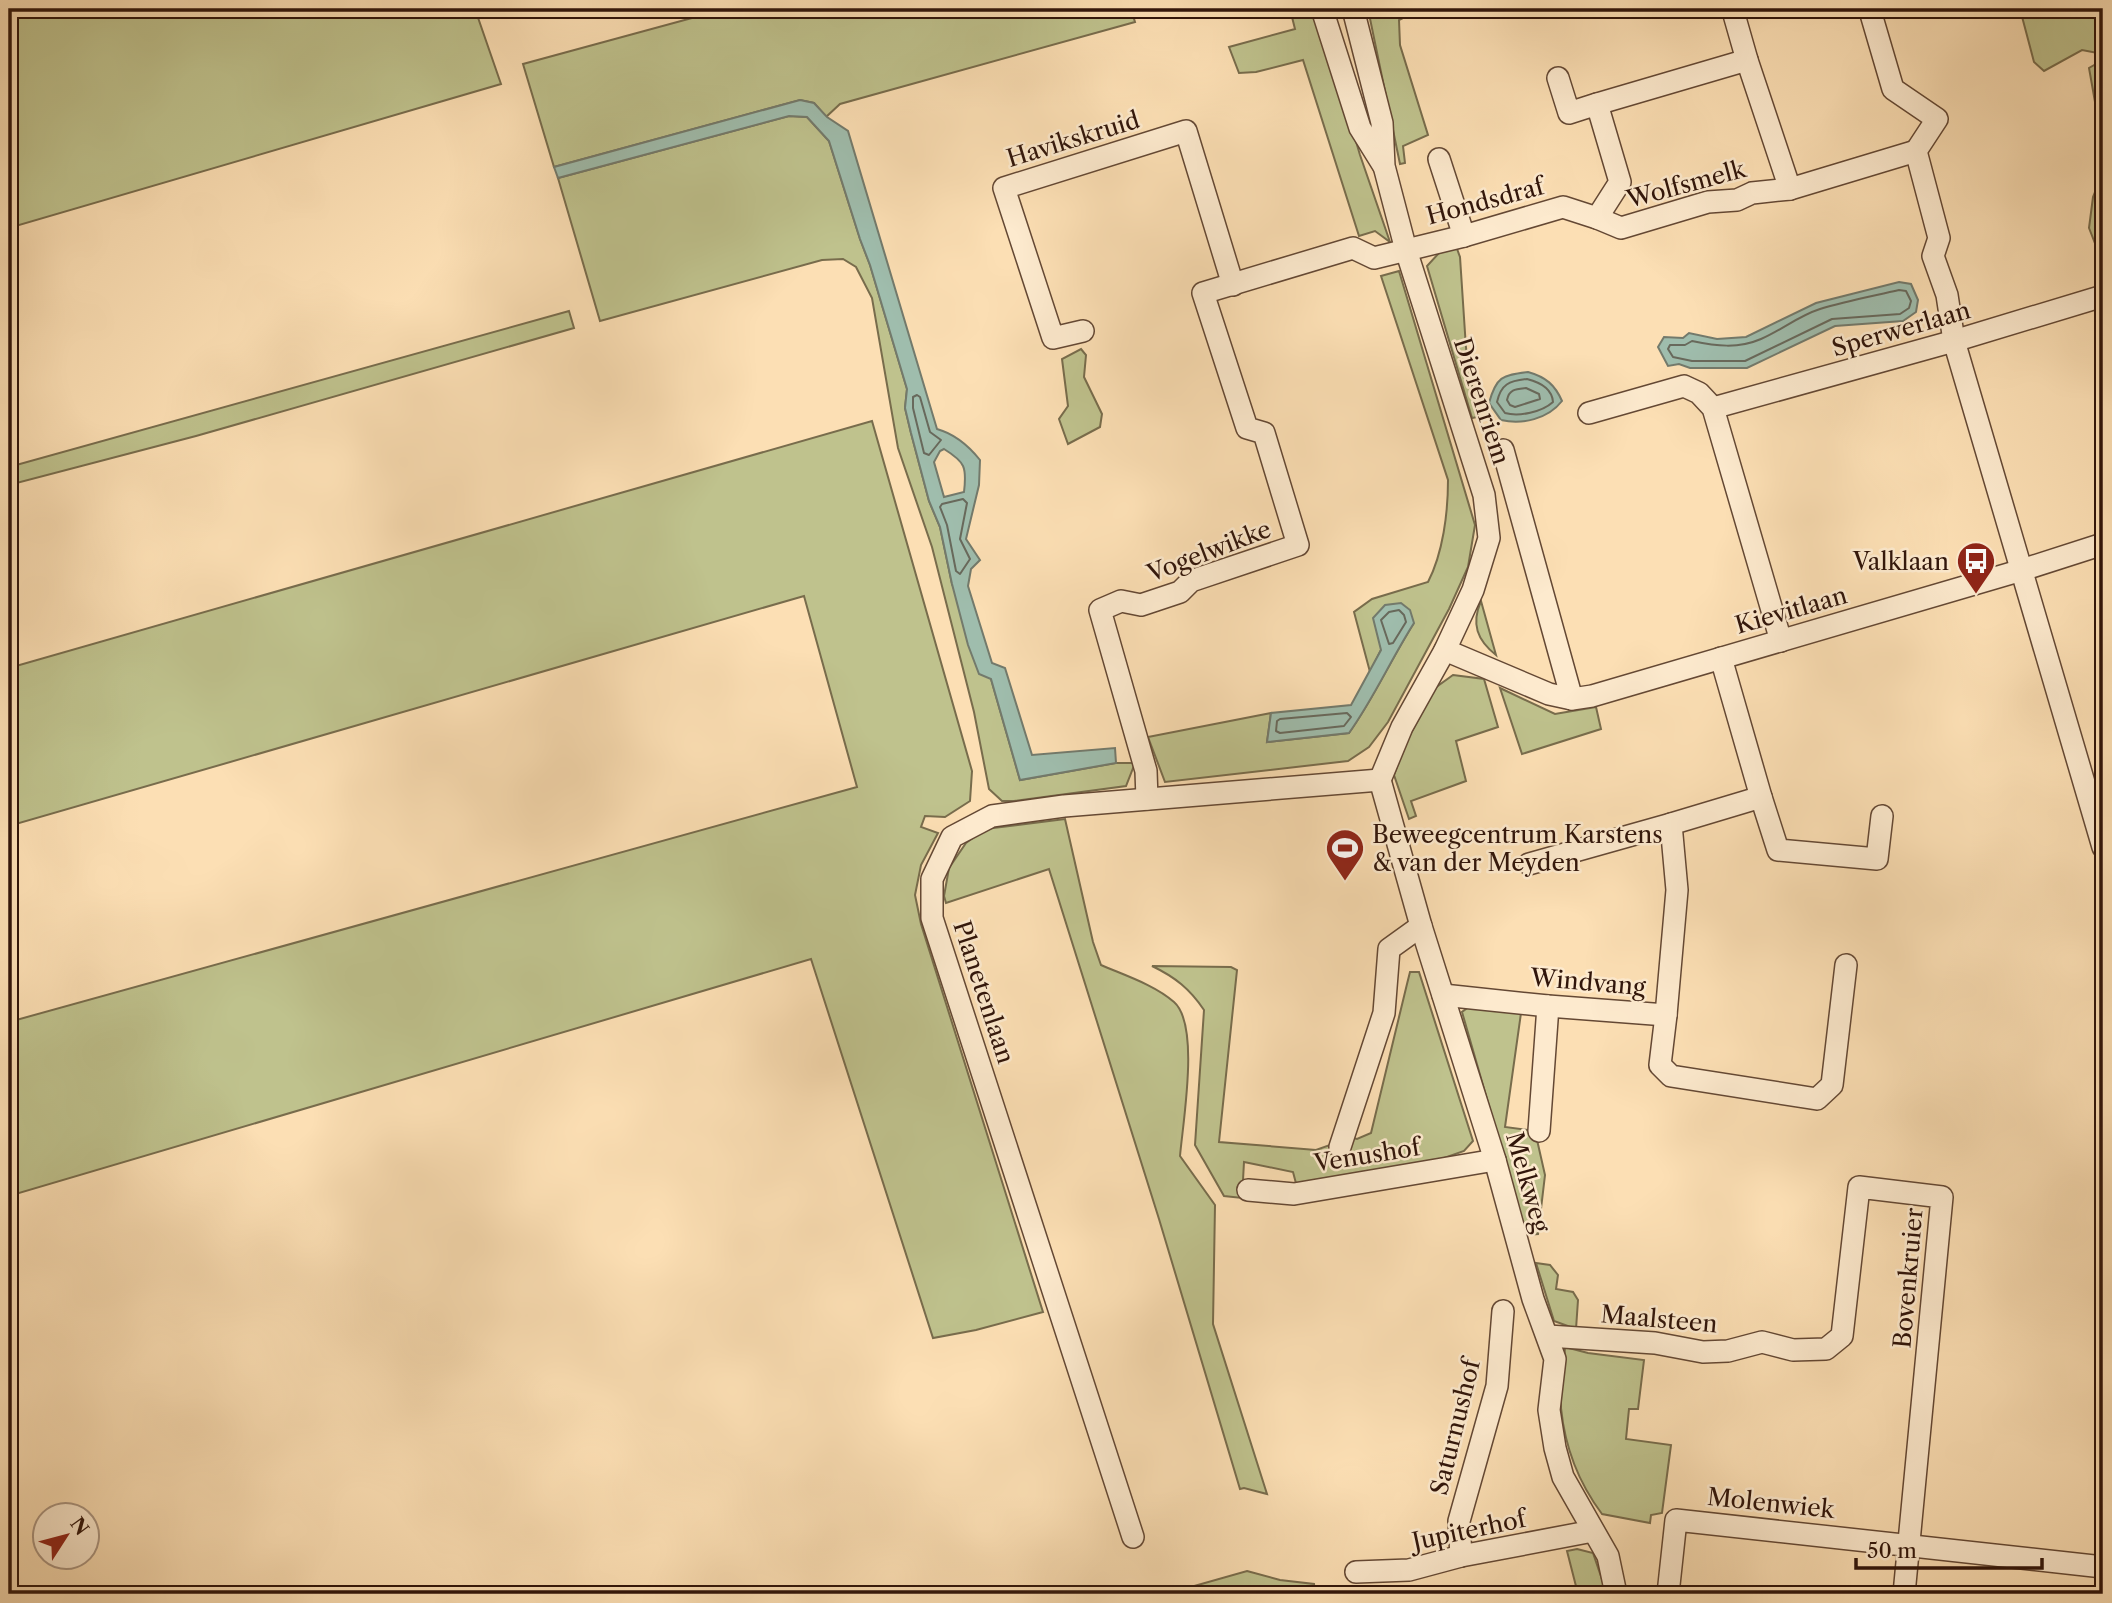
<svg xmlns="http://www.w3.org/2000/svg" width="2112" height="1603" font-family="'Libre Caslon Text',serif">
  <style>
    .green { fill: #bfc28d; stroke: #786c4c; stroke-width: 2 }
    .water { fill: #9fbdad; stroke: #737a6c; stroke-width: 2; fill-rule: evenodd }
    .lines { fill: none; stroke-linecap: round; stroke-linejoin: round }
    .shore { stroke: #68695c; stroke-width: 2 }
    .street-casing { stroke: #644834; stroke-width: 24 }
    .street { stroke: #fdeace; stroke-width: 21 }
    .labels { text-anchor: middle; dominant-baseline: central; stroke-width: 5; stroke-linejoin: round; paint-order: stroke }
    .street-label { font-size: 24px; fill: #31150a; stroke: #fdeace }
    .poi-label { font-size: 24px; fill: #31150a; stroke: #fdeace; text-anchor: end }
  </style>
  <rect width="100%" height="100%" fill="#fcdfb4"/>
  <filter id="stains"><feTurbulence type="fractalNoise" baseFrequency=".00286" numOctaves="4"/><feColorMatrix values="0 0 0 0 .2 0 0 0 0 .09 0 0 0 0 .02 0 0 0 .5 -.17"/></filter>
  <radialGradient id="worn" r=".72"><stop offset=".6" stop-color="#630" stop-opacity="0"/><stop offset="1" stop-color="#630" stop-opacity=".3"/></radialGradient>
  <!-- green -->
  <g class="green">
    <polygon points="9,9 475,9 501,84 9,228"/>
    <polygon points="725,9 1131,9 1135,22 840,104 826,117 814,103 800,100 554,167 523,64"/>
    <polygon points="1290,9 1317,9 1360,155 1390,242 1375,231 1359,236 1303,60 1256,72 1239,73 1229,47 1295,29"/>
    <polygon points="1368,9 1417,9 1417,11 1399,20 1400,45 1428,135 1403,146 1405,163 1400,164"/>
    <polygon points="2020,9 2103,9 2103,54 2082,50 2044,71 2034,62"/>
    <polygon points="2096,64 2103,66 2103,147 2089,68"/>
    <polygon points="789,116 807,117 829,141 860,239 870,265 907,389 905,408 911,433 929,501 940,527 952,584 991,679 1020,780 1116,763 1135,763 1126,786 1014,801 1002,801 989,789 974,712 932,547 898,448 872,298 856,267 843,259 822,260 600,321 558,178"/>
    <polygon points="2103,173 2103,281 2101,282 2096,246 2089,228 2093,197"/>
    <polygon points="1456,246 1460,257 1466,348 1477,417 1472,418 1427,266 1439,253"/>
    <path d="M 1399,271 L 1475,525 L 1468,567 L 1449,609 L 1388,722 L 1369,747 L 1348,761 L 1165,782 L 1148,737 L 1271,713 L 1267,742 L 1349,733 C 1374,698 1391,659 1414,623 L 1381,650 L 1370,672 L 1354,612 L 1372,599 L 1428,582 C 1443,553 1448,513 1448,480 L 1381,276 Z"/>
    <polygon points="569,311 574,328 196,436 9,485 9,467"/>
    <polygon points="1081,349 1086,355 1084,377 1102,414 1100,427 1068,444 1059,419 1068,406 1062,359"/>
    <polygon points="872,421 972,771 970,801 945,817 925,816 921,827 938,833 921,865 915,895 921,924 1043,1312 976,1330 933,1338 811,959 9,1196 9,1022 857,787 804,596 9,826 9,668"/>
    <path d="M 1481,601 L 1496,655 C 1477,640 1471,624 1481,601 Z"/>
    <polygon points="1453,675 1484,679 1498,727 1456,741 1466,781 1411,801 1416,816 1409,819 1394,775 1404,746 1435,688"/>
    <polygon points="1500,688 1555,714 1596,707 1601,729 1522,754"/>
    <path d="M 1065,819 L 1093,942 L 1101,965 C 1124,975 1155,985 1174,1002 C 1200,1025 1183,1121 1180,1156 L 1215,1205 L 1213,1324 L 1267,1494 L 1244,1488 L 1240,1489 L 1159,1219 L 1049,869 L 946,903 L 944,896 L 949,868 L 966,843 L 985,829 Z"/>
    <path d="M 1152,966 L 1231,967 L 1237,970 L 1219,1142 L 1316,1150 L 1333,1144 L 1342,1135 L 1357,1139 L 1371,1133 L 1407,984 L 1410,972 L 1419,972 L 1473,1141 L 1464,1151 L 1430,1163 L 1297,1187 L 1293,1172 L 1244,1162 L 1242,1198 L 1224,1196 L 1195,1145 L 1204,1010 C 1190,989 1175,977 1152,966 Z"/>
    <polygon points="1470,1006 1521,1013 1505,1127 1535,1131 1545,1175 1538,1234 1526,1235 1462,1012"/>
    <polygon points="1536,1263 1550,1265 1558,1275 1556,1289 1573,1292 1578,1300 1576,1329 1554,1321"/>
    <path d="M 1565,1347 L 1588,1353 L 1644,1360 L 1638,1409 L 1629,1409 L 1626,1439 L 1671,1445 L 1662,1513 L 1651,1515 L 1650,1523 L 1602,1514 C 1578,1482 1565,1448 1561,1408 C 1560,1387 1564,1367 1565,1347 Z"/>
    <polygon points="1577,1549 1593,1553 1607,1594 1578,1594 1567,1551"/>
    <polygon points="1247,1571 1280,1580 1314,1584 1315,1594 1166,1594"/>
  </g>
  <!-- water -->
  <g class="water">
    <path d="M 800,100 L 814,103 L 827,117 L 848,131 L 937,429 C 955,434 968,445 980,460 L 979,485 L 966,539 L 980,560 L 971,569 L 968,586 L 992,663 L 1005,668 L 1032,755 L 1115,748 L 1116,763 L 1020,780 L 991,679 L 979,674 L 968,645 L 952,584 L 940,527 L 929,501 L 911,433 L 905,408 L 907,389 L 870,265 L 860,239 L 829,141 L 807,117 L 789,116 L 558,178 L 554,167 ZM 944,449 C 965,462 967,467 964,492 L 944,497 L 934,462 L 940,451 Z"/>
    <polygon points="1899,282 1911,284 1918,300 1916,312 1903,321 1835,326 1747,368 1690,368 1679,364 1668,366 1658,347 1664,337 1683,338 1689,333 1717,339 1746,337 1816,303"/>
    <path d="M 1528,372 C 1546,377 1555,385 1562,401 C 1548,419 1522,425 1501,420 L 1489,403 C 1496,377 1502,375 1528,372 Z"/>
    <path d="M 1401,603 L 1410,610 L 1414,623 C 1391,659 1374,698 1349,733 L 1267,742 L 1271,713 L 1351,705 L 1381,650 L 1373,618 L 1385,605 Z"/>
  </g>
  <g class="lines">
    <!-- shore -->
    <g class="shore">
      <path d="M 1899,290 L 1906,291 L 1911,301 L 1909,308 L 1900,314 L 1832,319 L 1745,361 L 1692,361 L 1673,357 L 1668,349 L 1670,345 L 1685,345 L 1692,341 C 1716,346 1738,349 1761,339 C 1782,330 1798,316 1820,309 C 1845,301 1873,296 1899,290 Z"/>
      <path d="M 1527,379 C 1539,382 1552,388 1553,402 C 1542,412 1519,417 1505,413 L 1497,402 C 1501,384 1509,381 1527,379 Z"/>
      <path d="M 1526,388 L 1539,394 L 1540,399 L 1515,407 L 1510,405 L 1507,400 C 1509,389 1516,389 1526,388 Z"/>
      <polygon points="917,395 920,397 930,432 941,440 929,455 924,453 913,408 913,397"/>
      <polygon points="963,499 967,503 960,539 970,559 960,574 956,571 947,525 940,507 942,504"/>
      <polygon points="1399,610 1404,615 1406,622 1393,643 1389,644 1381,620 1389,612"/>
      <polygon points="1347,713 1351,717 1344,726 1280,733 1276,731 1277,721 1280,719"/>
    </g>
    <!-- street casing -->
    <g class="street-casing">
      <g id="street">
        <polyline points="1322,9 1360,128 1383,165"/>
        <polyline points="1353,9 1382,123 1384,166 1406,250 1484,495 1489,538 1473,590 1445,650 1402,727 1380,780"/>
        <polyline points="1733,11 1747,60 1790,189"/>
        <polyline points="1871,14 1893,89 1937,119 1916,151 1939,238 1933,256 1947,295 1954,341 2103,847"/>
        <polyline points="1597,104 1747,60"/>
        <polyline points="1439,159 1464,236"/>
        <polyline points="1597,218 1621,228 1708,202 1737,200 1752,193 1790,189 1916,151"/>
        <polyline points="1083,331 1053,338 1004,188 1186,131 1233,285"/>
        <polyline points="1713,408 1954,341 2103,296"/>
        <polyline points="1589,413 1684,386 1699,393 1713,408 1781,641"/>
        <polyline points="1503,450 1572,699"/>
        <polyline points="1445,650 1549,694 1572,699 1592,696 2022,570 2103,544"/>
        <polyline points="1721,658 1761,797"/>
        <polyline points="1380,780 1421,926 1495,1160 1533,1299 1555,1359 1549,1410 1555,1448 1563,1477 1608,1556 1616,1594"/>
        <polyline points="1147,799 1146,771 1100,610 1121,601 1141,605 1180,592 1191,581 1298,545 1264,433 1247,428 1203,293 1353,248 1374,258 1464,236 1563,207 1597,218 1620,182 1597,104 1569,113 1558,78"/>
        <polyline points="1529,864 1671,824"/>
        <polyline points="1443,995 1548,1006 1666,1015 1677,890 1671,824 1761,797 1778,850 1877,859 1882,816"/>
        <polyline points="1666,1015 1660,1065 1671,1076 1817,1099 1832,1085 1846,965"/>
        <polyline points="1539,1131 1548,1006"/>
        <polyline points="1340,1147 1384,1013 1389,949 1421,926"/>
        <polyline points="1248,1190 1294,1194 1495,1160"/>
        <polyline points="1548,1336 1655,1343 1703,1352 1728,1351 1762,1342 1793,1350 1826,1349 1842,1336 1859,1187 1942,1197 1904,1594"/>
        <polyline points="1133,1537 932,918 932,879 952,837 992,816 1064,806 1380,780"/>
        <polyline points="1461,1556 1459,1521 1497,1386 1503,1311"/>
        <polyline points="1356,1572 1409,1570 1461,1556 1593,1531"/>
        <polyline points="1668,1594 1676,1520 2103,1567"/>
      </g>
    </g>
    <!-- street -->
    <use href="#street" class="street"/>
  </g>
  <!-- icons -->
  <defs>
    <g id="bus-pin" transform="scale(2.0125)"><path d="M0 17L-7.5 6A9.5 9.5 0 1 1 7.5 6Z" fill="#8f2418" stroke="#fdeace"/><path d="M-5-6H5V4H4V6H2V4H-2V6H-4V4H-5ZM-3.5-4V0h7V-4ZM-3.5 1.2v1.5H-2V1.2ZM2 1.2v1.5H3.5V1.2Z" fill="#fff"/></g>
    <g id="stadium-pin" transform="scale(2.0125)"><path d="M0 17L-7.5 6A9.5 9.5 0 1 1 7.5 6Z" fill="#8f2418" stroke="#fdeace"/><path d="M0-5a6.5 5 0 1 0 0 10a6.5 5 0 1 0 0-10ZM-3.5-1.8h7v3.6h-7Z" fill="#fff"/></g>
  </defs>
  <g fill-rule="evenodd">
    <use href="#bus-pin" x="1976" y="561"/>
    <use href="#stadium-pin" x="1345" y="848"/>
  </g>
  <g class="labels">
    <!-- street labels -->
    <g class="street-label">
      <text transform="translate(1073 139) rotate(-17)">Havikskruid</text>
      <text transform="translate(1686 184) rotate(-15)">Wolfsmelk</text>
      <text transform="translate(1485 201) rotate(-15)">Hondsdraf</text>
      <text transform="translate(1901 329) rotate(-16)">Sperwerlaan</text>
      <text transform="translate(1482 401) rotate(72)">Dierenriem</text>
      <text transform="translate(1209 551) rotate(-21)">Vogelwikke</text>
      <text transform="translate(1791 610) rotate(-16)">Kievitlaan</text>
      <text transform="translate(1588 982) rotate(5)">Windvang</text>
      <text transform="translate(984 992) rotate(72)">Planetenlaan</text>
      <text transform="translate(1367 1155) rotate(-9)">Venushof</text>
      <text transform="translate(1528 1182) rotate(74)">Melkweg</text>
      <text transform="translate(1908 1278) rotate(-85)">Bovenkruier</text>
      <text transform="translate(1659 1319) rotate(5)">Maalsteen</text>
      <text transform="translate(1455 1427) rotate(-76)">Saturnushof</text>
      <text transform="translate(1771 1503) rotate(6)">Molenwiek</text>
      <text transform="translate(1469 1530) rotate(-12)">Jupiterhof</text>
    </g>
    <!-- poi labels -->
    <g class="poi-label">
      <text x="1949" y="561">Valklaan</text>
      <text x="1372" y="834" text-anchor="start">Beweegcentrum Karstens<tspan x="1372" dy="28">&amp; van der Meyden</tspan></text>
    </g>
  </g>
  <!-- margin -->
  <rect width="2112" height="1603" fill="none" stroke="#fcdfb4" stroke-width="35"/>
  <rect x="10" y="10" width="2091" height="1582" fill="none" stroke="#31150a" stroke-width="3.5"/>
  <rect x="18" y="18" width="2077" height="1568" fill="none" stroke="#31150a" stroke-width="2"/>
  <!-- north arrow -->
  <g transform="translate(66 1536) rotate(54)"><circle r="33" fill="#fdeace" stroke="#ab9580" stroke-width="2"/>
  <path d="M0-5L12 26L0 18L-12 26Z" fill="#8f2418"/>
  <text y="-10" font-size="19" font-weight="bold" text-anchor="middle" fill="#31150a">N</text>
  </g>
  <!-- scale -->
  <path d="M1856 1558v10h186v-10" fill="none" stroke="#31150a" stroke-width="3.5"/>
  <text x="1867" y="1558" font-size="21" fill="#31150a" stroke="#fdeace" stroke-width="5" paint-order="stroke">50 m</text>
  <rect width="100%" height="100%" filter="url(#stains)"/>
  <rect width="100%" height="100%" fill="url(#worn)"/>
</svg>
